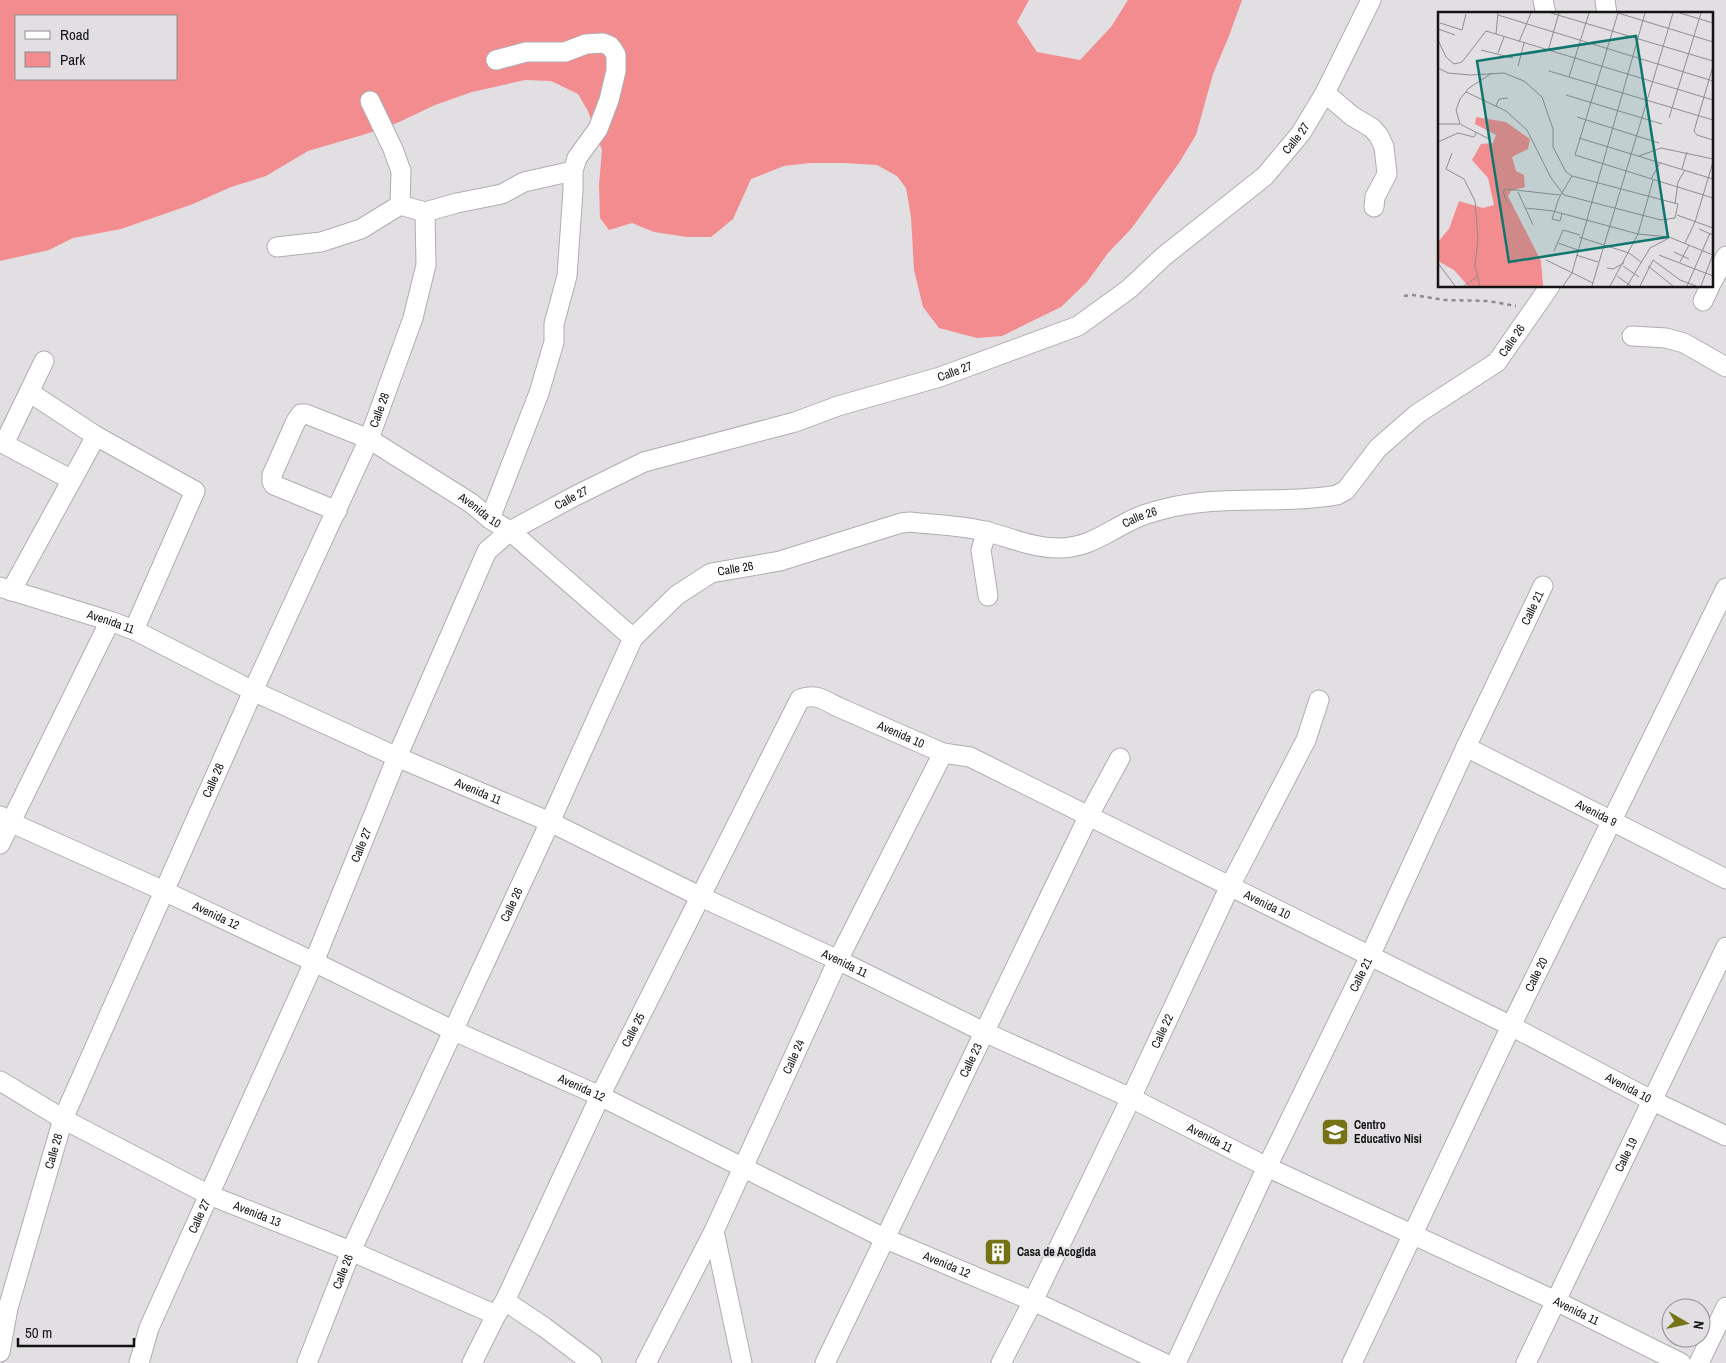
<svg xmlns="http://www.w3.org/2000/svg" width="1726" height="1363" font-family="'Archivo Narrow',sans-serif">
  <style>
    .green { fill: #f38c8f; fill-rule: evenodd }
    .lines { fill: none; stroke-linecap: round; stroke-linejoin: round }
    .minor-casing { stroke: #b0adb1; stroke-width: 21 }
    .path { stroke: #8c8a8d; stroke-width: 2.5; stroke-dasharray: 4 4; stroke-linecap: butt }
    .minor { stroke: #fff; stroke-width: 19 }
    .labels { text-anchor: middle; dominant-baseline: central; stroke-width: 4; stroke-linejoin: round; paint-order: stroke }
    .street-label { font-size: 12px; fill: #141314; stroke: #e2dfe3 }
    .poi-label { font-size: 12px; font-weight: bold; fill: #141314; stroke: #e2dfe3; text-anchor: start }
    .inset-road { fill: none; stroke: #908d90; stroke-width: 1 }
    .view { fill: #0f766e; fill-opacity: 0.15; stroke: #0f766e; stroke-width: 2.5 }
    .inset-edge { fill: none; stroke: #141314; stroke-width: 2.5 }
  </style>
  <rect width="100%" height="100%" fill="#e2dfe3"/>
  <!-- green -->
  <path class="green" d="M 0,0 L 1029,0 L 1017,22 L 1037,52 L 1080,60 L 1111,27 L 1128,0 L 1242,0 L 1229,36 L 1213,74 L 1196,135 L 1179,163 L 1131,229 L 1108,253 L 1087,282 L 1061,307 L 1002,336 L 977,338 L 939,328 L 923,307 L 914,270 L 911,217 L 906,188 L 897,176 L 877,165 L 844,163 L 810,163 L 784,166 L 751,179 L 733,219 L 711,237 L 687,237 L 654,232 L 632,223 L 609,230 L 600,218 L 599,184 L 602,150 L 588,111 L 578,94 L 551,81 L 525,80 L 472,92 L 435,105 L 397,123 L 366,134 L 308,151 L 266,176 L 231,187 L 193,204 L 121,229 L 73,238 L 49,250 L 0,261 ZM 16,16 L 176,16 L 176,79 L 16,79 Z"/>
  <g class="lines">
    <!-- minor casing -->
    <g class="minor-casing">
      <g id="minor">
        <polyline points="1543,0 1546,14"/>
        <polyline points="1605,0 1607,14"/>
        <polyline points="1325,93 1352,116 1372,128 1379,136 1384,147 1387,174 1375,197 1374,207"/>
        <polyline points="370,101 393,149 401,171 400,205"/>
        <polyline points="277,247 321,242 361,229 400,205 425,212 457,203 502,194 524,182 573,171"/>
        <polyline points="1712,282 1726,256"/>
        <polyline points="1703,301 1710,286"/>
        <polyline points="1632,336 1666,338 1684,343 1726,367"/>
        <polyline points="29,392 96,436 195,491 134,630"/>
        <polyline points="0,442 72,480"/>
        <polyline points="4,444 44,361"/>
        <path id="s1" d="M 337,511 L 274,485 L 272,482 L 272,475 L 296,421 L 301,414 L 306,414 L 369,439 L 471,503 L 490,519 L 510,531 L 633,638"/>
        <polyline points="490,519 539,393 554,342 554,324 567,276 573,191 573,171 577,158 598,129 609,100 616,71 616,55 613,50 610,46 603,43 586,44 565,52 526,52 496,60"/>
        <polyline points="987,531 981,550 988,596"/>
        <path id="s2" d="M 0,587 L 110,621 L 134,630 L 253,691 L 397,757 L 550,822 L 701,897 L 838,960 L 984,1032 L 1131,1098 L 1267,1167 L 1556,1301 L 1681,1363"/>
        <polyline points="11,591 96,436"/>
        <path id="s3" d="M 1466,747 L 1726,879"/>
        <path id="s4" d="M 0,816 L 12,823 L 164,891 L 314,962 L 452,1030 L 600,1096 L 886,1239 L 1033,1301 L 1164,1363"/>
        <polyline points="0,844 110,621"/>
        <path id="s5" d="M 0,1081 L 63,1119 L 209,1195 L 351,1251 L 496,1315"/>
        <polyline points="714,1231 742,1363"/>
        <polyline points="505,1301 544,1327 592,1363"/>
        <path id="s6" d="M 0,1352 L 8,1308 L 63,1119 L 253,691 L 369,439 L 413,318 L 426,265 L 425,212"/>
        <path id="s7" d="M 139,1363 L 149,1328 L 314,962 L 397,757 L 487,551 L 510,531 L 575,496 L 644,462 L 795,422 L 838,406 L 940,377 L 1078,326 L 1129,289 L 1163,257 L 1265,176 L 1301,133 L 1325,93 L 1371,0"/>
        <path id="s8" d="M 307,1363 L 351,1251 L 550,822 L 633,638 L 677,595 L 711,573 L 780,561 L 901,523 L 910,522 C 935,525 963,525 988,532 C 1011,538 1034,548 1058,548 C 1087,548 1104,534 1128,522 C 1138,516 1152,512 1164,509 C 1220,494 1280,505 1337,495 L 1346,490 L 1378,448 L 1417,414 L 1497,362 L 1550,286"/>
        <path id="s9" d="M 472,1363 L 496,1315 L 505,1301 L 600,1096 L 800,699 C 816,693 824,700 838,707 L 943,753 L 970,757 L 1511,1026 L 1653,1101 L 1726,1136"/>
        <path id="s10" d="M 646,1363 L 714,1231 L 838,960 L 943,753"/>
        <path id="s11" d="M 825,1363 L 1089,815 L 1120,758"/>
        <path id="s12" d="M 1001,1363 L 1033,1301 L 1131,1098 L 1230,886 L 1306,740 L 1319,700"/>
        <path id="s13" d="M 1176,1363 L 1267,1167 L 1370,956 L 1466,747 L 1543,586"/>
        <path id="s14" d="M 1352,1363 L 1511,1026 L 1726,588"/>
        <path id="s15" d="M 1526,1363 L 1726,947"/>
        <polyline points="1699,1363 1726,1307"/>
      </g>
    </g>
    <!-- path -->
    <polyline class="path" points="1404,296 1413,295 1445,300 1488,301 1516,306"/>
    <!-- minor -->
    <use href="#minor" class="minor"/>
  </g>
  <!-- icons -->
  <defs>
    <g id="school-square" transform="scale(1.4375)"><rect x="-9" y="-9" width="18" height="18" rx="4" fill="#757316" stroke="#e2dfe3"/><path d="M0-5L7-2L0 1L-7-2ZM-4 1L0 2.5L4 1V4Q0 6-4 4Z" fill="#fff"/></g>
    <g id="building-square" transform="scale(1.4375)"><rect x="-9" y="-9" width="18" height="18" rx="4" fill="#757316" stroke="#e2dfe3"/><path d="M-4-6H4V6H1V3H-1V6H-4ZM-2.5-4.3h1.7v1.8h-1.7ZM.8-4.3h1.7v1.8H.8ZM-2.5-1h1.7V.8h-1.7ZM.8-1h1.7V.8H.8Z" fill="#fff"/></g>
  </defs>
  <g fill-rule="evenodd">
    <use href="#school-square" x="1335" y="1132"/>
    <use href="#building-square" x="998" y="1252"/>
  </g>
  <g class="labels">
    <!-- street labels -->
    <g class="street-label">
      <text stroke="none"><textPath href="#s7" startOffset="1809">Calle 27</textPath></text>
      <text stroke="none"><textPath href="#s8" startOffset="1778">Calle 26</textPath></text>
      <text stroke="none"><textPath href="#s7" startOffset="1389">Calle 27</textPath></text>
      <text stroke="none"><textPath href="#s6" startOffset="1018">Calle 28</textPath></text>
      <text stroke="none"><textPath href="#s7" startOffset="984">Calle 27</textPath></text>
      <text stroke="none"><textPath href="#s1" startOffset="351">Avenida 10</textPath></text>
      <text stroke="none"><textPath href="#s8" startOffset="1342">Calle 26</textPath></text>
      <text stroke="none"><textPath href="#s8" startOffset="922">Calle 26</textPath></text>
      <text stroke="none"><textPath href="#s13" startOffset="835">Calle 21</textPath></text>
      <text stroke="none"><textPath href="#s2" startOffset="116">Avenida 11</textPath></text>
      <text stroke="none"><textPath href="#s9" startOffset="850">Avenida 10</textPath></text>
      <text stroke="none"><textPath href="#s6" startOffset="612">Calle 28</textPath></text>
      <text stroke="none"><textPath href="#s2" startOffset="521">Avenida 11</textPath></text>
      <text stroke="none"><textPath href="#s3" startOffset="146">Avenida 9</textPath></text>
      <text stroke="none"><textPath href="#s7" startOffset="564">Calle 27</textPath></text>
      <text stroke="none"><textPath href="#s8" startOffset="502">Calle 26</textPath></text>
      <text stroke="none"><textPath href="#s9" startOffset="1255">Avenida 10</textPath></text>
      <text stroke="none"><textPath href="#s4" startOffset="238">Avenida 12</textPath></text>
      <text stroke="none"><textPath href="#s2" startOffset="926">Avenida 11</textPath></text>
      <text stroke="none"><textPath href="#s13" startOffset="430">Calle 21</textPath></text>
      <text stroke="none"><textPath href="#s14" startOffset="430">Calle 20</textPath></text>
      <text stroke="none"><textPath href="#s9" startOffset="370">Calle 25</textPath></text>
      <text stroke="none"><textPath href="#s12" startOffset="369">Calle 22</textPath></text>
      <text stroke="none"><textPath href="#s10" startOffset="340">Calle 24</textPath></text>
      <text stroke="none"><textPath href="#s11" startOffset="336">Calle 23</textPath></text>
      <text stroke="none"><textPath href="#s9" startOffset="1660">Avenida 10</textPath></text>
      <text stroke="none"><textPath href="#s4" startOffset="642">Avenida 12</textPath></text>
      <text stroke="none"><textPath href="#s2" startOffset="1331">Avenida 11</textPath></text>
      <text stroke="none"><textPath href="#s6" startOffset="208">Calle 28</textPath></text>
      <text stroke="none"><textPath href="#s15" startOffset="231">Calle 19</textPath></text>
      <text stroke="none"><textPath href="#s5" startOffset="290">Avenida 13</textPath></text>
      <text stroke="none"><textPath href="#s7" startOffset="159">Calle 27</textPath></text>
      <text stroke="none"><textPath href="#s4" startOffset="1048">Avenida 12</textPath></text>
      <text stroke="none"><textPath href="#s8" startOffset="98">Calle 26</textPath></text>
      <text stroke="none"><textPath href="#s2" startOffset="1736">Avenida 11</textPath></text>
    </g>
    <!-- poi labels -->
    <g class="poi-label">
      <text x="1354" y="1125">Centro<tspan x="1354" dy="14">Educativo Nisi</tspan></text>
      <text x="1017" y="1252">Casa de Acogida</text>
    </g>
  </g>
  <!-- overview -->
  <g transform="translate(1438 12)">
    <rect width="275" height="275" fill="#e2dfe3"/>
    <path d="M 38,105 L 68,110 L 92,127 L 90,137 L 74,145 L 78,159 L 86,163 L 87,175 L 73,179 L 70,184 L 103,249 L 105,274 L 30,274 L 16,258 L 0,249 L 0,230 L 11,217 L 21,189 L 45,196 L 56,193 L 50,166 L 34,148 L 43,132 L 55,131 L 58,123 L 37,112 Z" fill="#f38c8f"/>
    <path class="inset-road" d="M 113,1 L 275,49M 180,1 L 137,143 L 275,186M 180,1 L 275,30M 242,1 L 275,11M 60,3 L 275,69M 2,11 L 24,18 L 28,2M 0,17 L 17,23M 58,22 L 60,1M 0,28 L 8,45 L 16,52 L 24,50 L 48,19 L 275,88M 81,30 L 93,1M 43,38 L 75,46M 110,39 L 121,1M 60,41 L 66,25M 80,54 L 86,31M 275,54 L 256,119 L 259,123 L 275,128M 0,56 L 10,61 L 32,63 L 66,61 L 86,69 L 104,85 L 115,117 L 115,135 L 128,160 L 134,164 L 240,192 L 237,206 L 223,208 L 126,183 L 113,166 L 89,118 L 68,99 L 28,80M 111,59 L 275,108M 131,65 L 151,1M 128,83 L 224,112M 58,94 L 61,87 L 70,86M 139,105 L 221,131M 231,106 L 263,1M 0,112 L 22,112 L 51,127M 22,112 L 18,98 L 22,87 L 31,76 L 54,61M 141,126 L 275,167M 0,130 L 20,121 L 36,125 L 39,120M 14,141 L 8,157 L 26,167 L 37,189 L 40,227 L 37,254 L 42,274M 201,144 L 223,136 L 275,147M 244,157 L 249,140M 213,167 L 222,151M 80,180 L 95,213M 69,191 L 65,179 L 68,177 L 122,183M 237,192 L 240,170 L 247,158M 88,196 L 115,199 L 200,222 L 231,225 L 275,243M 124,201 L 122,209 L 114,207 L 121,186 L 134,164M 239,203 L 275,216M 261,217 L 275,223M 141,225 L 191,241 L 203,250M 120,231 L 140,238M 247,231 L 257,210 L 275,150M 116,239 L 125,218 L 142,223M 236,240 L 251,247M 138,243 L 160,250M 221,243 L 275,264M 108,248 L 155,271M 242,250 L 251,233M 0,251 L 17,274M 185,254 L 201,265M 210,254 L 235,274M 169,256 L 175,257 L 186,251M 179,264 L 193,274M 26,274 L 39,265M 125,274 L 134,261 L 207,1M 154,274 L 235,1M 172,274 L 200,222 L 215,168M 189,274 L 212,236 L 231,226M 202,274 L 215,248 L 242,268 L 258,274M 249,274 L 272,221M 263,274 L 275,242"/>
    <path class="view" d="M 198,24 L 230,225 L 71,250 L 39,49 Z"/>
    <rect width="275" height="275" class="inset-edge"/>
  </g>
  <!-- legend -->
  <rect x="15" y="15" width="162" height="65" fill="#e2dfe3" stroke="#908d90"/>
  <rect x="25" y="31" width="25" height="8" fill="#ffffff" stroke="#908d90"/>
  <text x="60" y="40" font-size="15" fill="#141314">Road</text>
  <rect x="25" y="52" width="25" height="15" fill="#f38c8f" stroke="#908d90"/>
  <text x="60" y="65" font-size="15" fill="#141314">Park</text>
  <!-- north arrow -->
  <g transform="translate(1686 1323) rotate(99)"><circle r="24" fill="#e2dfe3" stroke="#908d90"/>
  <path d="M0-4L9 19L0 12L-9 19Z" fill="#757316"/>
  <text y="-8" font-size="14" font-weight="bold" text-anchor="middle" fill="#141314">N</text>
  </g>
  <!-- scale -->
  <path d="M18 1338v8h116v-8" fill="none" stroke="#141314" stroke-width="2.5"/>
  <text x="25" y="1338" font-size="15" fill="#141314" stroke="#e2dfe3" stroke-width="4" paint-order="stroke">50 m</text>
</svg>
